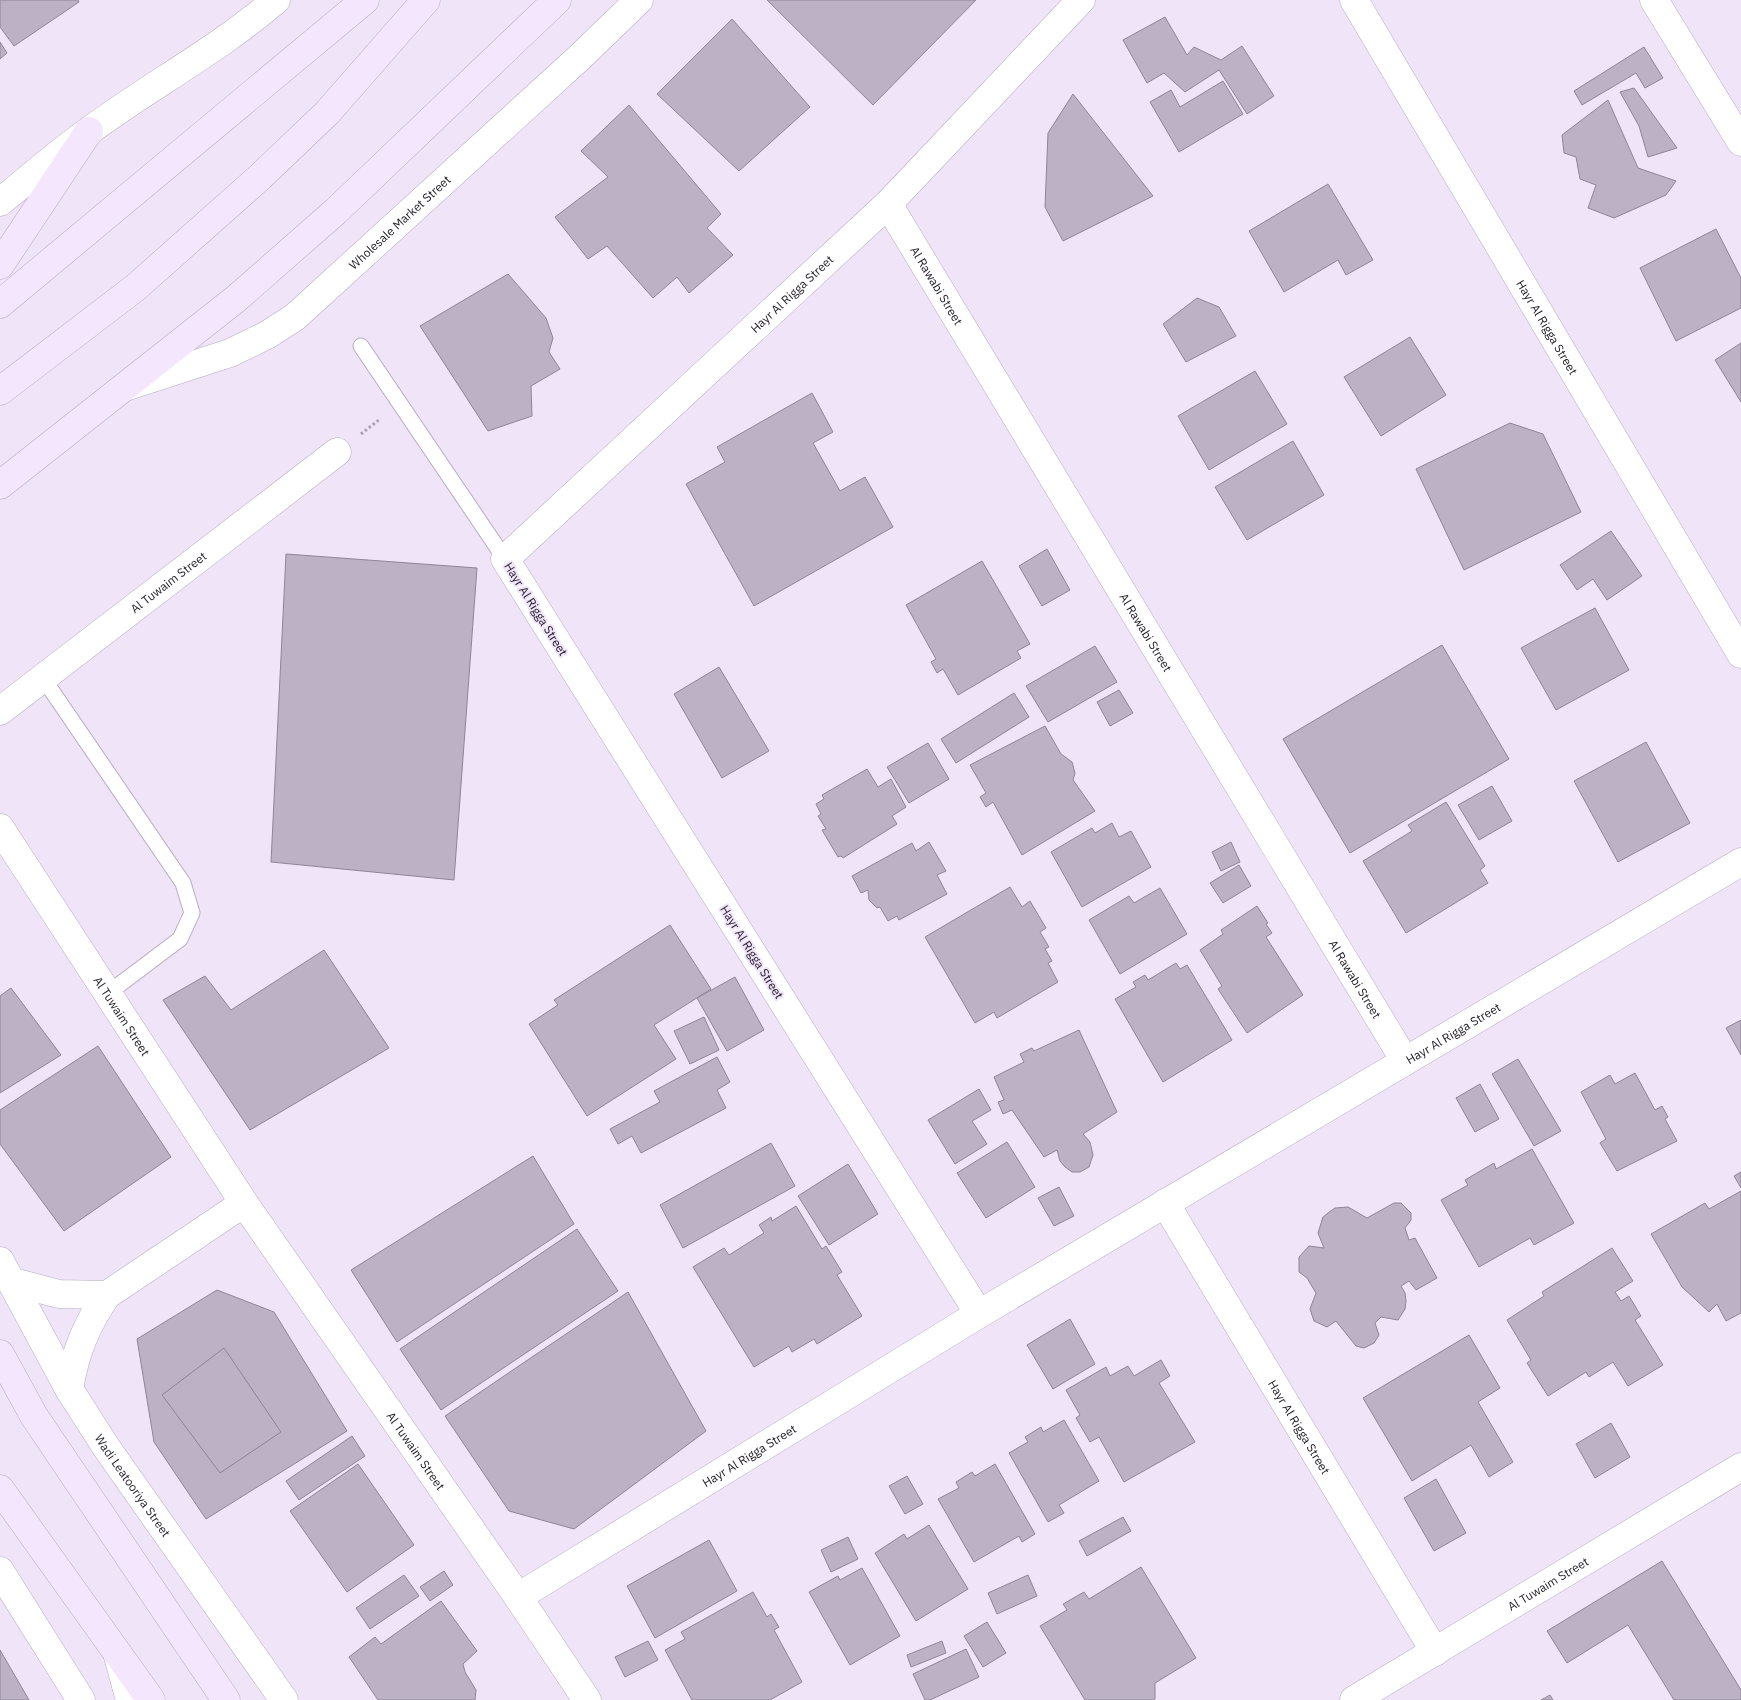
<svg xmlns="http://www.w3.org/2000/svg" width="1741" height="1700" font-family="'IBM Plex Sans',sans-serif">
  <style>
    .building { fill: #bcb1c5; stroke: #8f8598 }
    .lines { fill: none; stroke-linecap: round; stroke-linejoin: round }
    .lane-casing { stroke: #b7acc0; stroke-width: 17 }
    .street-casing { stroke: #b7acc0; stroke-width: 29 }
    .secondary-casing { stroke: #b7acc0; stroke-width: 29 }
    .path { stroke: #aba1b2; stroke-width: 3; stroke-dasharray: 2.5 2.5; stroke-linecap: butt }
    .lane { stroke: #fff; stroke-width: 15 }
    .street { stroke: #fff; stroke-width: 28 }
    .secondary { stroke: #f4e7fd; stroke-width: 28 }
    .labels { text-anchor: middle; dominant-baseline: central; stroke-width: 4; stroke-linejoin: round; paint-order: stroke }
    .street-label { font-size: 12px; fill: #1c1820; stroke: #f0e4f9 }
  </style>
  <rect width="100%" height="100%" fill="#f0e4f9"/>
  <!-- building -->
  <g class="building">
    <polygon points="0,0 78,0 79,2 14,46 0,27"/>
    <polygon points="767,0 976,0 873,105"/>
    <polygon points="1165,17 1187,55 1194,47 1221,60 1242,46 1274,96 1247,114 1219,70 1185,92 1164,73 1147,83 1123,40"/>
    <polygon points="732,19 810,107 739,171 657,94"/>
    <polygon points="0,42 7,53 0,59"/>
    <polygon points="1644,47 1663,78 1645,88 1636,73 1582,105 1574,91"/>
    <polygon points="1223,81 1243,114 1179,152 1150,102 1171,90 1180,107"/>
    <polygon points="1634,88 1677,148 1648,157 1639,126 1620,92"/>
    <polygon points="1073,94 1153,196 1063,241 1045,207 1048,133"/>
    <polygon points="1608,100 1638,168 1676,181 1666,195 1614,218 1588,208 1596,185 1580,179 1576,157 1564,153 1562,135"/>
    <polygon points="629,105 721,214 707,228 733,255 689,293 677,277 653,298 607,246 588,259 555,217 608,177 581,151"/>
    <polygon points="1328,184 1373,260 1346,275 1338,260 1284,292 1249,231"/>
    <polygon points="1716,229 1741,278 1741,308 1676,341 1640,268"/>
    <polygon points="508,274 546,318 553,338 549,352 560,369 531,386 532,416 488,431 420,326"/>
    <polygon points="1197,298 1219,307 1236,336 1186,362 1163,324"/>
    <polygon points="1410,337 1446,395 1381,436 1344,377"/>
    <polygon points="1741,343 1741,402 1715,360"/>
    <polygon points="1255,371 1287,424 1209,470 1178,416"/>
    <polygon points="812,393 833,432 813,443 840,491 865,477 893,527 754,606 686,484 725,462 717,447"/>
    <polygon points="1510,423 1543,434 1581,512 1464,570 1416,469"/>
    <polygon points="1293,441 1324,495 1247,540 1215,487"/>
    <polygon points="1611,531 1642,576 1607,600 1593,579 1577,590 1560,565"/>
    <polygon points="1047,549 1070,590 1042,606 1019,566"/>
    <polygon points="286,554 477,568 454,880 271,862"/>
    <polygon points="982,561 1030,644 1017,651 1021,658 958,695 943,669 937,673 931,662 936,659 906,605"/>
    <polygon points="1595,608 1629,670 1556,710 1521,648"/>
    <polygon points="1442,645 1509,759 1350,853 1283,739"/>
    <polygon points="1095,646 1117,682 1048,722 1026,686"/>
    <polygon points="719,667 769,751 722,778 674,694"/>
    <polygon points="1119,690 1133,713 1110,726 1097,702"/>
    <polygon points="1014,693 1029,717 956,763 941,739"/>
    <polygon points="1045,726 1061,754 1072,762 1075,773 1073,780 1095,811 1022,855 993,802 986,807 980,797 986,793 970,765"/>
    <polygon points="1646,742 1690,823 1618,862 1574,781"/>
    <polygon points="928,743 949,779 909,803 887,767"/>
    <polygon points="867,769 878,787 891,779 906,807 892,816 897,824 843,858 841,856 838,857 822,830 826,829 818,816 821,814 816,804 824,799 822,795"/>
    <polygon points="1492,786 1512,821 1479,840 1458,805"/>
    <polygon points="1446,802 1485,866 1480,870 1488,883 1406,933 1363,861 1412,831 1408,825"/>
    <polygon points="1112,823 1119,837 1131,831 1151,867 1082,907 1051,852 1092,828 1095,833"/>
    <polygon points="929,842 946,871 937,875 947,894 899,920 897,916 888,921 880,907 877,908 869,900 868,890 861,893 852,876 912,843 916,851"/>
    <polygon points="1231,842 1240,862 1221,871 1212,852"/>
    <polygon points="1239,865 1251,886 1223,903 1210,883"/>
    <polygon points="1010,887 1022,907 1030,901 1046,928 1040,932 1049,947 1045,949 1052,961 1048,963 1058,982 997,1018 994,1012 975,1023 925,937"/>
    <polygon points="1160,888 1187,934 1120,974 1089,920 1129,896 1134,903"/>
    <polygon points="1257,906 1268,923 1266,924 1272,933 1266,937 1303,995 1247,1033 1218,989 1222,986 1200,950 1223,934 1221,930"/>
    <polygon points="670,925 711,989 654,1025 676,1059 587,1116 529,1024 558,1005 554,1000"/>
    <polygon points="324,950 389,1048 250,1130 163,1000 205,976 231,1010"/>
    <polygon points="1176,963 1180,969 1187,965 1232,1040 1163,1082 1115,999 1136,987 1133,982 1145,975 1148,980"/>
    <polygon points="735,977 764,1030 727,1051 697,998"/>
    <polygon points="11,988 61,1055 0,1093 0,996"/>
    <polygon points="704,1017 719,1050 690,1064 674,1031"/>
    <polygon points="1741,1020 1741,1055 1726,1028"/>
    <polygon points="1079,1030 1117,1112 1083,1134 1090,1142 1093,1155 1089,1167 1080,1172 1072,1172 1065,1167 1060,1161 1057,1150 1044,1157 1012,1110 1003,1114 998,1102 1004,1100 994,1077 1024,1062 1020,1054 1032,1048 1034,1051"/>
    <polygon points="98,1046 171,1157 64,1231 0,1144 0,1110"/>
    <polygon points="717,1057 730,1082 717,1090 726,1108 641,1153 632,1136 618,1144 610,1129 660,1102 654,1091"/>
    <polygon points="1518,1059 1561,1131 1534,1146 1492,1074"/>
    <polygon points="1635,1073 1655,1110 1662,1106 1668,1117 1665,1119 1677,1141 1617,1171 1600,1143 1606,1139 1581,1092 1610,1075 1615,1084"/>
    <polygon points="1480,1084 1499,1119 1475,1132 1456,1098"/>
    <polygon points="979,1089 991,1110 972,1121 987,1144 955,1164 928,1120"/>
    <polygon points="1007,1142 1035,1187 986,1218 957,1173"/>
    <polygon points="771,1143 795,1186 683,1248 660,1205"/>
    <polygon points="1532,1149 1574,1223 1534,1245 1530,1238 1479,1267 1441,1200 1468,1185 1465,1180 1494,1163 1496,1169"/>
    <polygon points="533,1156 574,1224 397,1342 351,1270"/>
    <polygon points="848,1164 878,1214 829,1245 798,1196"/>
    <polygon points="1741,1172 1741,1188 1734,1176"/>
    <polygon points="1059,1187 1074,1216 1054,1226 1038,1198"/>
    <polygon points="1741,1191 1741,1313 1726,1321 1717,1304 1709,1312 1682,1287 1651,1234 1705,1203 1709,1209"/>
    <polygon points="1394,1203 1401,1203 1411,1213 1411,1220 1405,1228 1409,1240 1415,1238 1437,1278 1416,1290 1409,1281 1401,1286 1405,1293 1406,1301 1405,1309 1398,1320 1381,1317 1375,1323 1379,1335 1374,1343 1364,1348 1356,1346 1336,1321 1327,1327 1314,1321 1310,1309 1316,1293 1307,1278 1299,1272 1299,1257 1309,1246 1324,1248 1318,1233 1323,1217 1328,1213 1335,1208 1348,1207 1367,1218"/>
    <polygon points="796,1206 822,1249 826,1246 842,1272 837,1275 862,1316 817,1344 814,1339 792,1352 789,1346 754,1367 693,1267 724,1248 729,1255 764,1233 759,1225 771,1217 772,1221"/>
    <polygon points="577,1229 618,1291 441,1410 400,1349"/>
    <polygon points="1612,1248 1633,1281 1615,1292 1621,1301 1629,1296 1641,1316 1635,1320 1663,1365 1628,1386 1613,1362 1589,1377 1586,1372 1548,1396 1527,1363 1531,1360 1507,1320 1544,1296 1542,1292"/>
    <polygon points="217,1290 274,1312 347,1431 206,1519 154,1442 137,1339"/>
    <polygon points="628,1292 706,1431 574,1529 509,1511 445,1416"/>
    <polygon points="1070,1319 1095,1364 1053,1389 1027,1345"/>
    <polygon points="1469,1335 1500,1388 1478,1402 1513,1462 1489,1477 1471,1445 1412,1481 1363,1398"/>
    <polygon points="224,1348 281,1432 220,1473 162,1395"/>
    <polygon points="1161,1360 1170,1376 1159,1383 1195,1442 1124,1482 1099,1437 1090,1442 1076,1418 1080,1415 1066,1390 1106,1367 1110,1376 1128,1366 1134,1376"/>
    <polygon points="1064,1420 1099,1481 1059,1505 1064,1513 1048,1522 1009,1453 1028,1442 1025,1437 1041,1427 1043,1432"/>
    <polygon points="1611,1423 1630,1457 1595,1478 1576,1444"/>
    <polygon points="352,1436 365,1456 299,1500 286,1481"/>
    <polygon points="358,1464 414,1545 347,1592 290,1511"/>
    <polygon points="995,1464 1035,1534 1022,1542 1019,1536 974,1562 938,1499 959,1488 956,1482 972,1472 975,1476"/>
    <polygon points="907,1476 923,1504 905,1514 889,1486"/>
    <polygon points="1436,1479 1466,1533 1434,1551 1404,1498"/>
    <polygon points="1123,1517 1131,1531 1087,1556 1079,1541"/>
    <polygon points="929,1525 968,1589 916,1621 875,1553 904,1534 907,1539"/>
    <polygon points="848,1537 858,1559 831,1572 821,1550"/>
    <polygon points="709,1540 737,1591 655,1638 627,1586"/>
    <polygon points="1662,1561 1741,1690 1741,1700 1674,1700 1628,1625 1567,1663 1547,1631"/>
    <polygon points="1141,1567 1196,1658 1155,1683 1155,1699 1153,1700 1085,1700 1040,1626 1067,1610 1063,1604 1084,1592 1089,1599"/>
    <polygon points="862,1568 900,1636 850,1665 809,1592 838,1576 840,1580"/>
    <polygon points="444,1571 453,1585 430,1601 420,1587"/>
    <polygon points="404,1575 419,1596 370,1629 356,1608"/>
    <polygon points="1028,1575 1037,1596 997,1614 988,1593"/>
    <polygon points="753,1592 767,1617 771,1614 779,1627 774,1630 802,1682 770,1700 692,1700 665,1650 685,1639 681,1632"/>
    <polygon points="441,1601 477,1651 463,1664 465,1672 476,1690 475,1700 378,1700 349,1657 375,1637 381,1644"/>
    <polygon points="987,1622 1006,1653 983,1667 964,1636"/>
    <polygon points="648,1641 658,1660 625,1677 615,1657"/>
    <polygon points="942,1641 946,1653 911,1667 907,1655"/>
    <polygon points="966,1649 979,1677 930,1700 925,1700 913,1674"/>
    <polygon points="0,1650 29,1700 0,1700"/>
    <polygon points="1550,1695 1553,1700 1541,1700"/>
  </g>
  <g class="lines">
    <!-- lane casing -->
    <g class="lane-casing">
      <g id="lane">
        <polyline points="361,346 505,559"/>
        <polyline points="43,678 183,883 192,913 180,939 107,994"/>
      </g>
    </g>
    <!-- street casing -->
    <g class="street-casing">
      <g id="street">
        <path id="s1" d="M 1354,0 L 1741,654"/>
        <polyline points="1654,0 1741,142"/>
        <path d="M 0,202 C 30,178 58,153 89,131 C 150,86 218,50 276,0"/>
        <path id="s2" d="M 888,204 L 1405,1061"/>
        <path id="s3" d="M 125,387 L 230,353 L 267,335 L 295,317 L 580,57 L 639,0"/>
        <path id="s4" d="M 0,711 L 337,452"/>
        <path id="s5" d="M 0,828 L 244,1203 L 518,1597 L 587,1700"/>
        <path id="s6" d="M 1165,1203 L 1435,1652"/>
        <path id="s7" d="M 0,1261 L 69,1389 L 106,1447 L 284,1700"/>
        <polyline points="13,1282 59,1294 107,1295"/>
        <path id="s8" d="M 979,1314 L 505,559 L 888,204 L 1081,0"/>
        <path d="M 69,1389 C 75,1353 86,1325 107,1295 L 244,1203"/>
        <polyline points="0,1571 81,1700"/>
        <path id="s9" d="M 518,1597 L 979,1314 L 1741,862"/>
        <polyline points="118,1656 130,1700"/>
        <path id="s10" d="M 1354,1700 L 1741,1467"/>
      </g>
    </g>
    <!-- secondary casing -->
    <g class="secondary-casing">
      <g id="secondary">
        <polyline points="0,265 89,131"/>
        <polyline points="0,304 365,0"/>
        <polyline points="0,391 135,288 260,177 327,113 426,0"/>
        <polyline points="0,485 237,298 336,211 557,0"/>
        <polyline points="0,1354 34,1416 226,1700"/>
        <polyline points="0,1489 151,1700"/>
      </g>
    </g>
    <!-- path -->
    <polyline class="path" points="361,434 380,419"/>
    <!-- lane -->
    <use href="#lane" class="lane"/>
    <!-- street -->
    <use href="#street" class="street"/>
    <!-- secondary -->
    <use href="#secondary" class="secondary"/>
  </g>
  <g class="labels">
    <!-- street labels -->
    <g class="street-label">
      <text stroke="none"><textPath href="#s3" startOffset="326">Wholesale Market Street</textPath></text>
      <text stroke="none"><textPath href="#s2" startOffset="95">Al Rawabi Street</textPath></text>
      <text stroke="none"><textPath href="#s8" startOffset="1282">Hayr Al Rigga Street</textPath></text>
      <text stroke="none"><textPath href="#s1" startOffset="380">Hayr Al Rigga Street</textPath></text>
      <text stroke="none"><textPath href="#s4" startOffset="212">Al Tuwaim Street</textPath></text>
      <text transform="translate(536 609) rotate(58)">Hayr Al Rigga Street</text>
      <text stroke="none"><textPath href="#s2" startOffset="500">Al Rawabi Street</textPath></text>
      <text transform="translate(752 952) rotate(58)">Hayr Al Rigga Street</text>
      <text stroke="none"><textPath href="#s2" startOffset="905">Al Rawabi Street</textPath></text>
      <text stroke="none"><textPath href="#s5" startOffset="224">Al Tuwaim Street</textPath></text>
      <text stroke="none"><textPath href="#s9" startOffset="1092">Hayr Al Rigga Street</textPath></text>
      <text stroke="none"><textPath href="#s6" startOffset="261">Hayr Al Rigga Street</textPath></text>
      <text stroke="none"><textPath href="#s5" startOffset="749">Al Tuwaim Street</textPath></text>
      <text stroke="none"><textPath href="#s9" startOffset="271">Hayr Al Rigga Street</textPath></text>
      <text stroke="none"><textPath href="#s7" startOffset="261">Wadi Leatooriya Street</textPath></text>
      <text stroke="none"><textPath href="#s10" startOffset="226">Al Tuwaim Street</textPath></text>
    </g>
  </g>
</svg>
